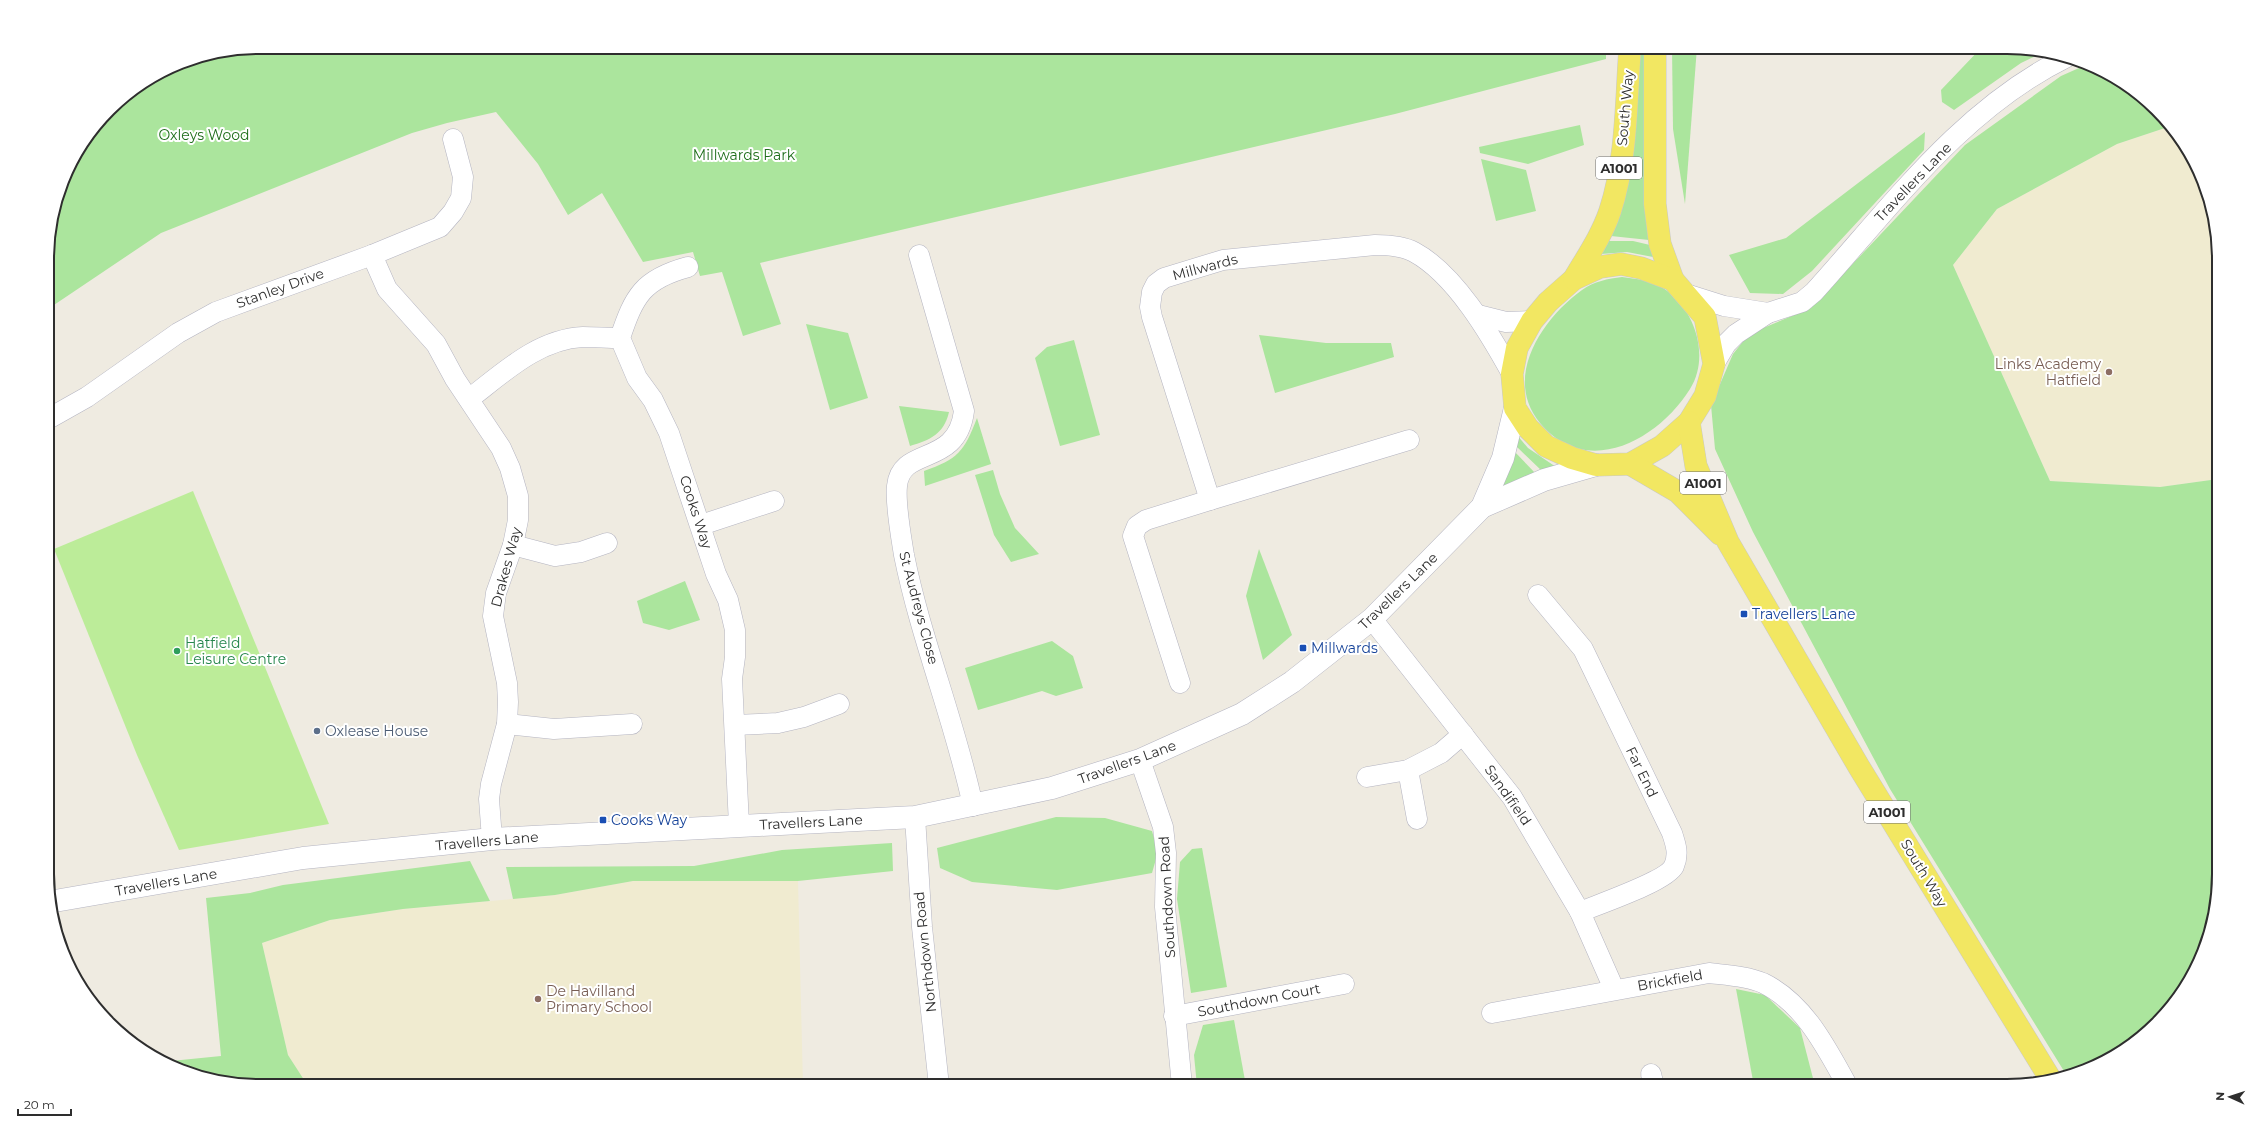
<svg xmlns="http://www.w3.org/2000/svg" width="2266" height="1133" font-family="Montserrat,sans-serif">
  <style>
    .education { fill: #f0ebd0 }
    .green { fill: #abe59d }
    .pitch { fill: #bcec99 }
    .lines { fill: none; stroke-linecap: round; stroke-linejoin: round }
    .minor-casing { stroke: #b4b4c1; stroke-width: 21 }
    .tertiary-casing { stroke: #b4b4c1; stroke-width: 23 }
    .primary-casing { stroke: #c9c9c9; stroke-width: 23 }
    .minor { stroke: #fff; stroke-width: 20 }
    .tertiary { stroke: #fff; stroke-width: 22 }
    .primary { stroke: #f2e762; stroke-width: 22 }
    .education-dot { fill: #8d6e63; stroke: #fff; stroke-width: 1.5 }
    .transit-dot { fill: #1a4fb4; stroke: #fff; stroke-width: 1.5 }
    .leisure-dot { fill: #2e9e5b; stroke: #fff; stroke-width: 1.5 }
    .service-dot { fill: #5c6f8a; stroke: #fff; stroke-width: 1.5 }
    .labels { text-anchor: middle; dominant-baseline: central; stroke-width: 4; stroke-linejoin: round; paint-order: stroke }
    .shield { fill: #fff; stroke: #6d6d6d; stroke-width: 1 }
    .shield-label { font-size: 13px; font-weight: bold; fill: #2e2e2e }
    .street-label { font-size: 14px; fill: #2e2e2e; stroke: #fff }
    .park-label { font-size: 14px; fill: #1f6e1b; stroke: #fff }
    .education-label { font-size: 14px; fill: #785e54; stroke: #fff; text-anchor: end }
    .transit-label { font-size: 14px; fill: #164399; stroke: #fff; text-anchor: start }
    .leisure-label { font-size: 14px; fill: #27864d; stroke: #fff; text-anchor: start }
    .service-label { font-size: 14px; fill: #4e5e75; stroke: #fff; text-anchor: start }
    .rim { fill: none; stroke: #2e2e2e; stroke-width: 2 }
  </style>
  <rect width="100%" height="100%" fill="#efebe1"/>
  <!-- education -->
  <g class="education">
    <polygon points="2171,126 2203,178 2217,232 2218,479 2160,487 2050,481 1953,265 1997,209 2117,144"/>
    <polygon points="633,881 798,881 803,1086 308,1086 288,1055 262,943 330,920 403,909 555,895"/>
  </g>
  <!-- green -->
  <g class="green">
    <polygon points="259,47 1606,47 1606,59 1395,114 760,263 781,324 743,336 722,272 700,276 693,252 643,262 602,193 568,215 538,164 496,112 447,123 412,133 161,233 48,309 47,245 69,165 119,100 178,63"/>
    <polygon points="1641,47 1647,47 1649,240 1611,236 1632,155"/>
    <polygon points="1672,47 1697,47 1685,204 1673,129"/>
    <polygon points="1982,47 2046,51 2021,63 1954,110 1942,102 1941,90"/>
    <path d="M 2088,64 C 2121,76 2148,101 2171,126 L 2117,144 L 1997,209 L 1953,265 L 2050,481 L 2160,487 L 2218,479 L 2219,874 L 2215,916 L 2197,968 L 2166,1014 L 2125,1050 L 2075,1075 L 2067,1076 L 1890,789 L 1753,532 L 1715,449 L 1711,405 L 1733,354 L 1749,334 L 1811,308 L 1965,145 L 2061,76 Z"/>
    <polygon points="1580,125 1584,145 1528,164 1480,153 1479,147"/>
    <polygon points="1925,132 1924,150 1812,271 1783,294 1750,293 1729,255 1786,238"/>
    <polygon points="1481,159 1526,170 1536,211 1496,221"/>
    <polygon points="1608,241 1633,241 1650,245 1653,257 1627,252 1601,254"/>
    <path d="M 1622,277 C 1636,279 1651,280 1663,288 C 1694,307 1711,356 1690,389 C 1659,439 1587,480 1540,423 C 1502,377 1543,318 1582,290 C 1594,281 1608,279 1622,277 Z"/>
    <polygon points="806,324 848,333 868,398 830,410"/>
    <polygon points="1259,335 1326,343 1391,343 1394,357 1275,393"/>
    <polygon points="1074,340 1100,435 1060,446 1035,358 1047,347"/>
    <path d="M 899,406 L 949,412 C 944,434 930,440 910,446 Z"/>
    <path d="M 977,418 L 991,464 L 925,486 L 924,471 C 958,459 964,452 977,418 Z"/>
    <polygon points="1517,435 1528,448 1556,467 1543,472 1516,446"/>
    <polygon points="1514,451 1537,475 1506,490 1500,482"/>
    <polygon points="993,470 1000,494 1015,528 1039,554 1011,562 994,535 975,475"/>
    <polygon points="1259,549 1292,635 1263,660 1246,596"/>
    <polygon points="685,581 700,620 669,630 643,623 637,601"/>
    <polygon points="1052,641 1073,656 1083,688 1056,696 1042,691 978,710 965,668"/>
    <polygon points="1056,817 1105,818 1152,831 1158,852 1152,873 1057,890 972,882 940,868 937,848"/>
    <polygon points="892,843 893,871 798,881 633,881 555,895 513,899 506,867 694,866 782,850"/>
    <polygon points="1202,848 1227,987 1191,993 1177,899 1180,862 1192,849"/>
    <polygon points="470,861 490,901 403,909 330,920 262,943 288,1055 308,1086 259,1086 217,1082 172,1066 171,1061 221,1056 206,898 250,893 283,885"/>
    <polygon points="1736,989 1765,995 1800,1028 1815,1086 1754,1086"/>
    <polygon points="1234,1020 1246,1086 1197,1086 1194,1055 1203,1025"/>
  </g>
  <!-- pitch -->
  <polygon class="pitch" points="193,491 329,824 179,850 137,755 54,549"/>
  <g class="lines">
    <!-- minor casing -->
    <g class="minor-casing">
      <g id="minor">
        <polyline points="372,255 387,289 436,344 455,379 501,448 510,468 518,496 518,520 513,545 496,593 493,616 507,683 508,702 507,724 491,784 489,799 492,839"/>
        <path d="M 919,255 L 964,411 C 957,468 901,445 897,486 C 895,504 901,536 904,555 C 921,640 955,721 973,806"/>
        <path d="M 688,267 C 643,279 634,296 620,338 L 637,378 L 653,400 L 669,433 L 716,574 L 728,600 L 735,630 L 735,657 L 732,679 L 739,825"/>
        <polyline points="1686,294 1724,306 1768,313"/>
        <polyline points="1478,315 1506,322 1532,321"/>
        <path d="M 1714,364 L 1726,344 L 1736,334 L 1768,313 L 1802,302 L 1814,292 C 1891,207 1961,109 2067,57"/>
        <path d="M 469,399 C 503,373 538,339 583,337 C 595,337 608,338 620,338"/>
        <polyline points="48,419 87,397 178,333 216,312 372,255 440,227 453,212 461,198 463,177 453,139"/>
        <polyline points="1210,500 1409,440"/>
        <polyline points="701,525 774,501"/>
        <polyline points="513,545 555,556 581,552 607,543"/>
        <path d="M 1538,595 L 1583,649 L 1672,833 C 1676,845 1679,854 1674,866 C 1667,881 1599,904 1580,912"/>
        <polyline points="1372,619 1512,797 1580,912 1614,989"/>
        <path d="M 1180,683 L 1133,536 L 1137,526 L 1146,520 L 1210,500 L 1152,317 L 1150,307 L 1152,292 L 1156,284 L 1164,278 L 1223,260 L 1375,245 C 1388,245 1403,246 1414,252 C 1455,274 1490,334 1512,374"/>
        <polyline points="507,724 554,729 632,724"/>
        <polyline points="735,725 778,723 804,717 839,704"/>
        <polyline points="1140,760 1163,827 1166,853 1165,907 1182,1086"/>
        <polyline points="1408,770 1417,819"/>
        <polyline points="1367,777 1408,770 1441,753 1463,734"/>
        <polyline points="915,817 922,927 939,1086"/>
        <path d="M 1492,1013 L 1709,973 C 1725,975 1747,976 1763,983 C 1804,1003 1826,1047 1847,1085"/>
        <polyline points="1174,1016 1344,984"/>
        <polyline points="1651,1074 1654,1086"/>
      </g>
    </g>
    <!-- tertiary casing -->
    <g class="tertiary-casing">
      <g id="tertiary">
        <polyline points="1482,507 1544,480 1596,465"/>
        <polyline points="49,902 303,858 492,839 915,817 1052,788 1140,760 1242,714 1292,682 1372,619 1482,507 1503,458 1515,408"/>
      </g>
    </g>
    <!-- primary casing -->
    <g class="primary-casing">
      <g id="primary">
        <polyline points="1655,47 1655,204 1660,244 1673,280"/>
        <polygon points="1621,264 1641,268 1673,280 1705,317 1714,364 1705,396 1689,422 1662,446 1630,464 1596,465 1572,458 1546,446 1528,428 1515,408 1512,374 1517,348 1532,321 1548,302 1574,279 1600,267"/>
        <path d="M 1574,279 C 1587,257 1602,235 1610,211 C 1627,159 1626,101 1630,47"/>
        <polyline points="1689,422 1696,466 1728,542 1859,767 2051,1080"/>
        <polyline points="1630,464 1678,492 1720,534"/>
      </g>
    </g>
    <!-- minor -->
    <use href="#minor" class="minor"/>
    <!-- tertiary -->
    <use href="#tertiary" class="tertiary"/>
    <!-- primary -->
    <use href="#primary" class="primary"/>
  </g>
  <!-- markers -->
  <g class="education-dot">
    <circle cx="2109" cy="372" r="4"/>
    <circle cx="538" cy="999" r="4"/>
  </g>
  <g class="transit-dot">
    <rect x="1740" y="610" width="8" height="8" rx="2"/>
    <rect x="1299" y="644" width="8" height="8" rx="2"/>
    <rect x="599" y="816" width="8" height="8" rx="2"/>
  </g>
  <circle class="leisure-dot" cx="177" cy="651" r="4"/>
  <circle class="service-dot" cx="317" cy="731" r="4"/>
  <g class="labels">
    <!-- shield labels -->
    <g class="shield">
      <rect x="1596" y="157" width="46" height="22" rx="3"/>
      <rect x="1680" y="472" width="46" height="22" rx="3"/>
      <rect x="1864" y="801" width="46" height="22" rx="3"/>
    </g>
    <g class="shield-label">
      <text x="1619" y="168">A1001</text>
      <text x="1703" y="483">A1001</text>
      <text x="1887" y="812">A1001</text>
    </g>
    <!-- street labels -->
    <g class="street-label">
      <text transform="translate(1625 108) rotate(-85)">South Way</text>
      <text transform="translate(1913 182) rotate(-46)">Travellers Lane</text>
      <text transform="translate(1205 267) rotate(-15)">Millwards</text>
      <text transform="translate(280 288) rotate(-20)">Stanley Drive</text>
      <text transform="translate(696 512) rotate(72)">Cooks Way</text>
      <text transform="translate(506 567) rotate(-75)">Drakes Way</text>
      <text transform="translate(1398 591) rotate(-44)">Travellers Lane</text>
      <text transform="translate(919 608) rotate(75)">St Audreys Close</text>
      <text transform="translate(1127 762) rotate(-20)">Travellers Lane</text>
      <text transform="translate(1642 772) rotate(64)">Far End</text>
      <text transform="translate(1508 795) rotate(55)">Sandifield</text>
      <text transform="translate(811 822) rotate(-3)">Travellers Lane</text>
      <text transform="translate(487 841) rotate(-5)">Travellers Lane</text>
      <text transform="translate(1924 873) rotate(59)">South Way</text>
      <text transform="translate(166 882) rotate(-10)">Travellers Lane</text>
      <text transform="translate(1167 897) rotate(-93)">Southdown Road</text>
      <text transform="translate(925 952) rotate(-96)">Northdown Road</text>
      <text transform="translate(1670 980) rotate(-10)">Brickfield</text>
      <text transform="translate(1259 1000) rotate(-11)">Southdown Court</text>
    </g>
    <!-- park labels -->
    <g class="park-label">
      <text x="204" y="135">Oxleys Wood</text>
      <text x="744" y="155">Millwards Park</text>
    </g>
    <!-- education labels -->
    <g class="education-label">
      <text x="2101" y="364">Links Academy<tspan x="2101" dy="16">Hatfield</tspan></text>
      <text x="546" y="991" text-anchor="start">De Havilland<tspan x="546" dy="16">Primary School</tspan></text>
    </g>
    <!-- transit labels -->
    <g class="transit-label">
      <text x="1752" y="614">Travellers Lane</text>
      <text x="1311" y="648">Millwards</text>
      <text x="611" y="820">Cooks Way</text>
    </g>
    <!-- leisure labels -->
    <g class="leisure-label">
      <text x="185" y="643">Hatfield<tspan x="185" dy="16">Leisure Centre</tspan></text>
    </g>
    <!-- service labels -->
    <g class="service-label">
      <text x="325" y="731">Oxlease House</text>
    </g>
  </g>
  <!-- crop -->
  <path d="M0 0H2266V1133H0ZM259 54H2007A205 205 0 0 1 2212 259V874A205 205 0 0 1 2007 1079H259A205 205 0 0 1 54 874V259A205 205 0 0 1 259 54Z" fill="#fff" fill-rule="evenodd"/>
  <path class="rim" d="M259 54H2007A205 205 0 0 1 2212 259V874A205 205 0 0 1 2007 1079H259A205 205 0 0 1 54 874V259A205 205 0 0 1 259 54Z"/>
  <!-- north arrow -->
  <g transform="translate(2230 1097) rotate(273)" stroke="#ffffff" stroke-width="3" paint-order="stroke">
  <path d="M0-3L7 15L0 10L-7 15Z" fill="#2e2e2e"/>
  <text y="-6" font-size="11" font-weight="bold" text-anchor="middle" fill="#2e2e2e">N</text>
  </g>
  <!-- scale -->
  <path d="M18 1109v6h53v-6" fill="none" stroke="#2e2e2e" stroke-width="2"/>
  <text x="24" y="1109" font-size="12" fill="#2e2e2e" stroke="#ffffff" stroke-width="3" paint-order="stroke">20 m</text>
</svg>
